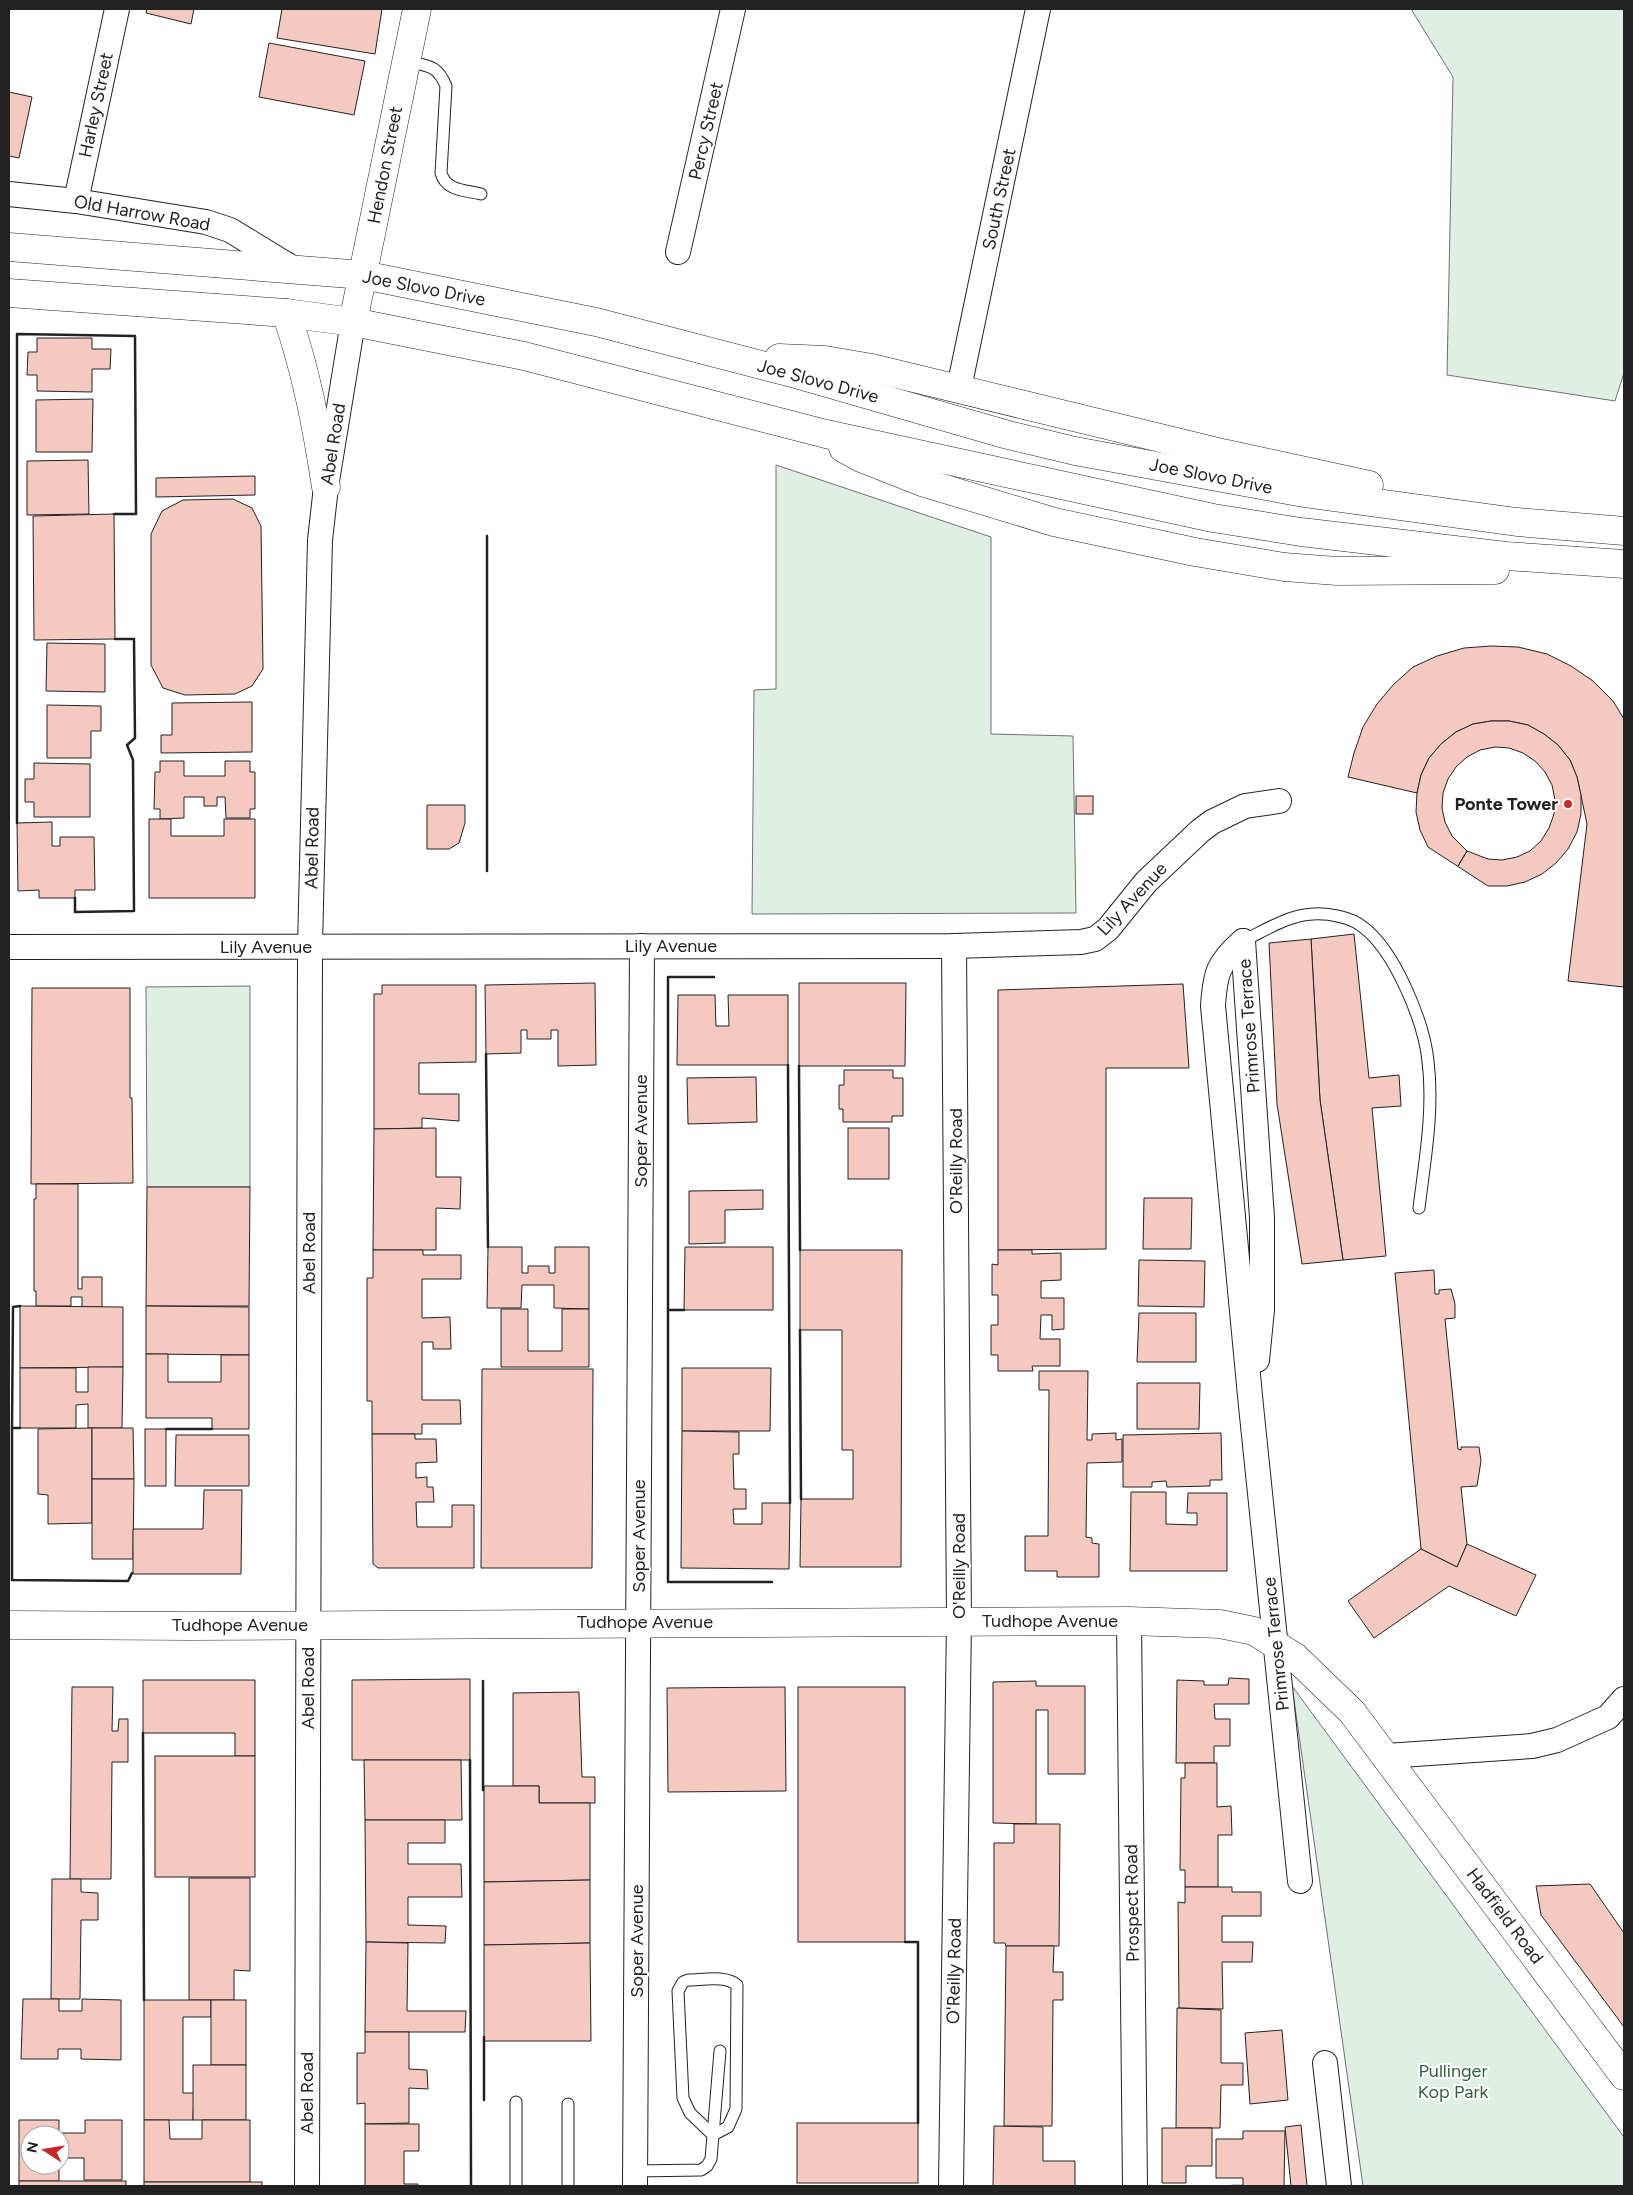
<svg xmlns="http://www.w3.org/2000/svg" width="1633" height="2195" font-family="Figtree,sans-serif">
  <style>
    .green { fill: #e0efe3; stroke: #6f6f6f }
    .building { fill: #f3c9c0; stroke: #222; fill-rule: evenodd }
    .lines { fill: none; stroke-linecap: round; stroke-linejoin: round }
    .lane-casing { stroke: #222; stroke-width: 13 }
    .street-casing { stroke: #222; stroke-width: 26 }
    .secondary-casing { stroke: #222; stroke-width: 29 }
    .lane { stroke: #fff; stroke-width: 11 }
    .street { stroke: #fff; stroke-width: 24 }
    .secondary { stroke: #fff; stroke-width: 28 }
    .wall { stroke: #222; stroke-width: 2.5 }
    .poi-dot { fill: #c62828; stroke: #fff; stroke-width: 2 }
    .labels { text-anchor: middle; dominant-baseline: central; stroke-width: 4; stroke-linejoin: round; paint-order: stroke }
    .street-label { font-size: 18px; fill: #222; stroke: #fff }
    .poi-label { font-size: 18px; font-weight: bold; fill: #222; stroke: #fff; text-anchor: end }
    .park-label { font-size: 18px; fill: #2f5e38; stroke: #fff }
  </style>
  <rect width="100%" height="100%" fill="#fff"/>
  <!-- green -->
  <g class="green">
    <polygon points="1411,9 1624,9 1624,373 1615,401 1447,375 1453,77"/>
    <polygon points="776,465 991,537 991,734 1073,736 1076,913 752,914 754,690 776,689"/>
    <polygon points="250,986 250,1187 147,1187 146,987"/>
    <polygon points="1292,1686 1624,2137 1624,2186 1363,2186"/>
  </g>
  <!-- building -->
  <g class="building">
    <polygon points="147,9 194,9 191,24 146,13"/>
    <polygon points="282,9 382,9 375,54 277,38"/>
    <polygon points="269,43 365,61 354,115 259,97"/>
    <polygon points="9,92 32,97 19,158 9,156"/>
    <polygon points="37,338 92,338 92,349 111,349 110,369 92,369 92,392 37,391 37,375 27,375 28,352 37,352"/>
    <polygon points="93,399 92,452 36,452 36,400"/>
    <polygon points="88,460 89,514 27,515 27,461"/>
    <polygon points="255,476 255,495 156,497 156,478"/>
    <polygon points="233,499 252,508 261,526 263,669 252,686 235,694 185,695 163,688 151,665 151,534 162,511 183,500"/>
    <polygon points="114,514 115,639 34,640 33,516"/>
    <polygon points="47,643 105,644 105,692 46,691"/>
    <polygon points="1491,646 1518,647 1547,654 1571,666 1593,681 1613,701 1624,719 1624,987 1568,981 1587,824 1577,777 1570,760 1558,745 1544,734 1528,725 1509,721 1491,721 1473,724 1456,732 1441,744 1429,758 1421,775 1417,793 1348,777 1354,753 1363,727 1377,704 1393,685 1413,667 1437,656 1464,648"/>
    <polygon points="252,702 252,752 161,753 161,735 172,735 172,703"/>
    <polygon points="47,705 101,706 101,731 91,731 91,758 47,758"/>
    <path d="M 1491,721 L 1509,721 L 1528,725 L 1544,734 L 1558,745 L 1570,760 L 1577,777 L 1581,795 L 1581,814 L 1577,832 L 1568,849 L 1556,863 L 1542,874 L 1525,882 L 1507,886 L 1488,886 L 1428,847 L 1420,830 L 1416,812 L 1417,793 L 1421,775 L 1429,758 L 1441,744 L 1456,732 L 1473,724 ZM 1495,747 L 1509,748 L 1523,753 L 1535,761 L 1545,772 L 1552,785 L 1555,800 L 1554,814 L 1549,828 L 1541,841 L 1530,851 L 1517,857 L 1502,860 L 1488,859 L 1467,851 L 1458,866 L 1467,851 L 1452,836 L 1445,822 L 1442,808 L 1443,793 L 1448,779 L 1456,767 L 1467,757 L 1480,750 Z"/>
    <polygon points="160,761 184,761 184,776 225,776 225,761 250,761 250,772 255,772 255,809 250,809 250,818 226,818 225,797 217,797 217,806 204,806 204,797 184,797 184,818 160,819 160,809 154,809 155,772 160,772"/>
    <polygon points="34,763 90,764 90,817 34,817 34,802 25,802 25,779 34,779"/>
    <rect x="1076" y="796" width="17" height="18"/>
    <polygon points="427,805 465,805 465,823 459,843 449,849 427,849"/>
    <polygon points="149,819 171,819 171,836 224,836 224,819 255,819 255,898 149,898"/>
    <polygon points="52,822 52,846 60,846 60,837 94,837 95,890 75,890 75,898 39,898 39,890 18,891 17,823"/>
    <polygon points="1354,934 1369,1078 1399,1075 1401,1106 1372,1108 1386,1256 1343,1260 1320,1100 1311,939"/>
    <polygon points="1311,939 1320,1100 1343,1260 1302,1264 1277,1104 1269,943"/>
    <polygon points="595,983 596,1065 558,1066 558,1030 551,1030 551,1039 527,1039 527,1030 521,1030 521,1053 486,1054 485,985"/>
    <polygon points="799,983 906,983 905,1066 799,1066"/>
    <polygon points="1183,984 1189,1068 1106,1068 1106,1249 998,1250 998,990"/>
    <polygon points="382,985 476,985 476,1062 419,1063 419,1094 459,1094 459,1121 422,1118 422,1128 374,1129 374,994 382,994"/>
    <polygon points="32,988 130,988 130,1098 132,1098 133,1183 31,1184"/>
    <polygon points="678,995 715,995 716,1026 729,1026 728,995 788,995 788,1065 677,1065"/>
    <polygon points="844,1070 893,1070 893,1078 903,1078 903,1116 892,1116 892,1122 843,1122 843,1109 839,1109 839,1085 844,1085"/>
    <polygon points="756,1077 757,1122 688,1124 687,1078"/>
    <polygon points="436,1128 436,1177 461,1177 460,1209 436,1208 436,1250 373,1250 374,1129"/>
    <rect x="848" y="1128" width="41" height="51"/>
    <polygon points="36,1184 78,1184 78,1289 82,1289 82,1277 102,1277 102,1307 82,1307 82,1297 71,1297 71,1306 36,1306 36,1291 34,1291 34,1199 36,1199"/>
    <polygon points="147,1187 250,1187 249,1306 146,1306"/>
    <polygon points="763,1190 763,1209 725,1210 725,1243 689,1244 689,1191"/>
    <polygon points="1144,1198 1192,1198 1191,1249 1143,1249"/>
    <polygon points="488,1247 522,1247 522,1273 528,1273 528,1266 549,1266 549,1273 555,1273 555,1247 589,1247 589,1309 554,1308 554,1285 522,1285 521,1308 487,1308"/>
    <polygon points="685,1247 773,1247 773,1310 684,1310"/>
    <polygon points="373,1250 423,1250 423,1255 461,1255 461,1279 422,1279 422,1318 450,1317 451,1349 433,1349 433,1342 422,1342 422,1400 460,1400 461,1424 422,1424 422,1434 372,1434 372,1401 367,1401 367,1278 373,1278"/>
    <polygon points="800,1250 902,1250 901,1567 800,1567 801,1499 853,1499 853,1450 842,1450 842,1330 800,1330"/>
    <polygon points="998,1250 1032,1250 1032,1254 1061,1253 1061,1280 1041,1281 1041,1298 1064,1298 1064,1329 1052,1330 1052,1315 1041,1315 1040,1339 1060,1339 1060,1366 1032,1366 1033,1371 998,1371 998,1355 991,1355 991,1325 998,1325 998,1295 992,1295 992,1264 998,1265"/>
    <polygon points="1139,1260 1205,1261 1204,1307 1138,1306"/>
    <polygon points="1434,1270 1435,1294 1439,1294 1439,1290 1451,1289 1455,1304 1455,1318 1445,1319 1458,1449 1461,1450 1461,1447 1479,1447 1481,1461 1477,1486 1461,1487 1467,1544 1457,1567 1421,1549 1395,1273"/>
    <polygon points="20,1306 123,1307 123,1367 20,1368"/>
    <polygon points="146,1306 249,1307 249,1355 146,1354"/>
    <polygon points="501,1309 528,1309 528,1351 562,1351 562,1309 589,1309 589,1367 501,1367"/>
    <polygon points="1139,1313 1196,1313 1196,1362 1137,1362"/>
    <polygon points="146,1354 168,1354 168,1382 221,1382 221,1355 249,1355 249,1429 212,1429 212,1418 146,1418"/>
    <polygon points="88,1367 123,1367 122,1428 88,1428 88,1404 76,1405 76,1428 20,1428 20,1368 76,1368 76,1392 88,1392"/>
    <polygon points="682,1368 771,1368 770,1431 682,1431"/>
    <polygon points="482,1369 593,1369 592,1568 481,1568"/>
    <polygon points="1039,1371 1088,1371 1087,1440 1092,1440 1092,1434 1116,1433 1116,1440 1122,1439 1122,1462 1087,1463 1086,1537 1092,1538 1092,1543 1099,1544 1099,1577 1057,1577 1057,1571 1025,1571 1025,1536 1048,1536 1049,1390 1039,1390"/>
    <polygon points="1137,1383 1200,1383 1199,1429 1137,1429"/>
    <polygon points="92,1428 92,1523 48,1524 48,1495 38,1494 38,1429"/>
    <polygon points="92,1428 133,1428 134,1479 92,1479"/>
    <rect x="145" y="1429" width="21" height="57"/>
    <polygon points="682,1431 739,1432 739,1454 733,1454 734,1489 746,1489 746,1509 733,1509 734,1524 762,1524 762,1503 790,1503 789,1569 681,1568"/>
    <polygon points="1221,1433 1222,1480 1210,1480 1210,1486 1167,1487 1166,1481 1152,1482 1152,1487 1123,1487 1123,1435"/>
    <polygon points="372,1434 415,1434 415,1439 436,1439 437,1462 416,1463 416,1478 427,1477 427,1487 433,1487 434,1502 416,1502 417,1527 452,1527 452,1505 474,1505 474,1568 378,1568 373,1564"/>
    <polygon points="176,1435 249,1435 249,1486 175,1486"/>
    <polygon points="92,1479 134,1479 133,1559 92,1559"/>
    <polygon points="204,1490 242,1490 241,1574 133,1574 133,1529 203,1529"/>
    <polygon points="1131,1492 1166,1492 1166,1524 1197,1525 1197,1513 1187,1513 1188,1493 1227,1493 1227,1571 1130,1571"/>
    <polygon points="1467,1544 1536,1575 1516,1616 1449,1586 1374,1638 1348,1601 1421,1549 1457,1567"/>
    <polygon points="1229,1678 1249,1679 1249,1704 1214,1704 1215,1719 1230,1719 1230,1746 1214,1746 1214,1763 1176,1763 1177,1680 1204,1681 1204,1685 1228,1685"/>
    <polygon points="470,1679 470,1760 352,1760 352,1680"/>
    <polygon points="143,1680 255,1680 255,1756 235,1756 235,1733 143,1733"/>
    <polygon points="1036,1681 1036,1686 1085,1686 1085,1774 1048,1774 1048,1710 1036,1710 1036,1824 993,1823 993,1682"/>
    <polygon points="72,1687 113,1687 112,1731 118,1731 119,1719 128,1719 128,1762 112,1762 111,1879 70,1879"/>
    <polygon points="785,1687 786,1791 668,1792 667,1688"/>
    <rect x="798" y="1687" width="107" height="255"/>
    <polygon points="579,1692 582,1777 595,1777 595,1803 539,1803 539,1786 513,1786 513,1693"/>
    <rect x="155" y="1756" width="100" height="121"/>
    <polygon points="364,1760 461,1760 462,1820 365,1820"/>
    <polygon points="1185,1763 1217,1763 1217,1807 1231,1806 1232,1835 1218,1835 1218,1887 1185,1887 1185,1870 1180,1870 1181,1778 1185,1778"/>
    <polygon points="484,1786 539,1786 539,1803 590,1803 590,1880 484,1882"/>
    <polygon points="365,1820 445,1820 445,1843 408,1843 408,1864 461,1864 462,1897 408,1897 408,1925 446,1926 445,1943 366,1942"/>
    <polygon points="1014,1824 1060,1824 1059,1946 1006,1946 1005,1943 994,1943 994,1843 1014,1843"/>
    <polygon points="189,1878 250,1878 250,1971 234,1970 234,2000 189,2000"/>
    <polygon points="52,1879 81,1879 81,1892 98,1893 98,1920 81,1920 80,1999 51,1999"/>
    <polygon points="590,1880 590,1943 484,1945 484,1882"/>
    <polygon points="1590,1884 1624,1933 1624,2027 1541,1915 1536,1886"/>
    <polygon points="1185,1887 1232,1887 1232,1892 1261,1892 1261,1916 1222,1916 1222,1942 1253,1942 1252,1962 1222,1962 1223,2009 1179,2008 1178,1902 1185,1903"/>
    <polygon points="366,1942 408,1943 407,2011 466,2011 465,2032 365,2032"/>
    <polygon points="590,1943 591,2041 484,2041 484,1945"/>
    <polygon points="1006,1946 1054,1946 1053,1972 1063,1972 1063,2000 1053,2000 1052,2126 1004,2126"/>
    <polygon points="23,1999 59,1999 59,2011 82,2011 82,1999 121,2000 121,2060 81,2059 81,2049 58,2049 58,2059 21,2059"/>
    <polygon points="144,2000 211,2000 211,2017 183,2017 183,2093 194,2093 193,2120 144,2120"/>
    <rect x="211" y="2000" width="35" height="65"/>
    <polygon points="1177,2008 1221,2010 1221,2063 1243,2063 1243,2085 1221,2085 1220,2128 1176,2128"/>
    <polygon points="1282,2030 1288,2100 1250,2104 1245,2033"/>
    <polygon points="365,2032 409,2032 409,2069 427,2070 428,2089 409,2088 409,2123 365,2124 365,2103 357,2104 357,2053 365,2053"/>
    <rect x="193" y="2065" width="53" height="55"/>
    <polygon points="19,2120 59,2120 59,2133 85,2133 85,2120 122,2120 122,2180 84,2180 84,2158 60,2158 60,2135 30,2135 30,2165 59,2165 59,2181 19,2181"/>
    <polygon points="144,2120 169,2120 170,2139 202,2139 202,2120 250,2120 250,2182 144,2182"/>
    <rect x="797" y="2123" width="121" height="60"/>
    <polygon points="365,2124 419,2124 419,2151 404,2151 404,2184 418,2184 418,2186 365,2186"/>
    <polygon points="1301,2125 1307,2186 1291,2186 1285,2127"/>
    <polygon points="994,2126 1043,2127 1043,2161 1075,2161 1075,2186 993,2186"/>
    <polygon points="1162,2128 1212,2128 1212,2166 1186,2166 1186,2183 1162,2183"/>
    <polygon points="1243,2131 1285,2131 1284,2186 1243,2186 1243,2178 1216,2178 1216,2139 1243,2139"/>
    <rect x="19" y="2181" width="107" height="5"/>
    <rect x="144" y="2182" width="118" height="4"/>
  </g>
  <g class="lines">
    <!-- lane casing -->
    <g class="lane-casing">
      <g id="lane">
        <path d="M 406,61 C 427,66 437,64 446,86 L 441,173 C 446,191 465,190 481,194"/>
        <path d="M 1243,941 C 1264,931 1288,915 1313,914 C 1328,913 1351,917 1363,927 C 1395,951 1424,1022 1428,1061 C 1434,1110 1425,1159 1419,1208"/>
        <path d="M 688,1980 C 702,1980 726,1975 737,1985 L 736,2109 L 728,2127 L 713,2135 L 690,2113 L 683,2098 L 678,1991 L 683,1982 Z"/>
        <polyline points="568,2104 568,2186"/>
        <polyline points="635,2171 701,2170 707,2166 711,2159 720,2051"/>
        <polyline points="516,2186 516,2102"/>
      </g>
    </g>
    <!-- street casing -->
    <g class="street-casing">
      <g id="street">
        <polyline points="9,194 76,201 206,222 230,230 294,269"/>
        <polyline points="76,201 117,9"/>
        <polyline points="678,252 733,9"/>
        <polyline points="959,388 1038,9"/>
        <path d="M 1243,941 C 1218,963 1215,973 1213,1006 L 1251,1406 L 1300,1881"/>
        <polyline points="1243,941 1262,1218 1262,1310 1257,1360"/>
        <polyline points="9,947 954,946 1081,942 1095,939 1108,929 1146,882 1200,831 1212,822 1245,806 1279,801"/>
        <polyline points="1129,1621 1135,2186"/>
        <polyline points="1386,1756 1532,1746 1557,1740 1608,1717 1624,1699"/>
        <polyline points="1325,2063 1339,2186"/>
        <polyline points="307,2186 310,946 320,540 326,487 353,322"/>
        <polyline points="635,2186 642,946"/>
        <polyline points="951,2186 959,1621 954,946"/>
      </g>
    </g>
    <!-- secondary casing -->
    <g class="secondary-casing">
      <g id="secondary">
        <polyline points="9,247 363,275 596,322 796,374 1008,435 1075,451 1304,493 1517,522 1624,531"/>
        <polyline points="9,293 286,313 353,322 524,356 826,434 1213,518 1301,532 1506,556 1624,564"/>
        <path d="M 286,313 C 306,370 317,428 326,487"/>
        <polyline points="353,322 417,9"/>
        <polyline points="779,358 825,360 872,368 1222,453 1369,485"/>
        <polyline points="843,448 861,458 922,482 1054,522 1195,552 1284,567 1337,571 1495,570"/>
        <polyline points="9,1625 190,1626 1129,1621 1220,1624 1254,1631 1295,1657 1352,1712 1624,2076"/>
      </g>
    </g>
    <!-- lane -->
    <use href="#lane" class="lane"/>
    <!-- street -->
    <use href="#street" class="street"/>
    <!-- secondary -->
    <use href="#secondary" class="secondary"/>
    <!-- wall -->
    <g class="wall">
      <polyline points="17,823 17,334 135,336 136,514 114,514"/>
      <polyline points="487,871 487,536"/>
      <polyline points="75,898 75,912 134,911 133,760 127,745 135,738 134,639 115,639"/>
      <polyline points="486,1054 488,1247"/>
      <polyline points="788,1065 790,1503"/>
      <polyline points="799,1066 800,1250"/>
      <polyline points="668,1310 668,977 714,977"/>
      <polyline points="684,1310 668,1310 668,1582 772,1582"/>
      <polyline points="800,1330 801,1499"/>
      <polyline points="12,1428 13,1307 20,1306"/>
      <polyline points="20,1428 12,1428 12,1580 128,1581 132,1573"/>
      <polyline points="166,1429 212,1429"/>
      <polyline points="483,1681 483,1790"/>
      <polyline points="143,1733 144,2000"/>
      <polyline points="470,1760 471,2186"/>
      <polyline points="905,1942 918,1942 918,2123"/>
      <polyline points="484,2037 484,2100"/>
      <polyline points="1232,2186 1243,2186"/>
    </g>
  </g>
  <!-- markers -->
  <circle class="poi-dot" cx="1568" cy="804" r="5"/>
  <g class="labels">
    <!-- street labels -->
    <g class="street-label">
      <text transform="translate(96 105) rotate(-78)">Harley Street</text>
      <text transform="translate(706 131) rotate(-77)">Percy Street</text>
      <text transform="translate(385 165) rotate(-79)">Hendon Street</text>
      <text transform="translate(999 199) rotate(-78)">South Street</text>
      <text transform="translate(142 213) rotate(10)">Old Harrow Road</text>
      <text transform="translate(424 288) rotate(11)">Joe Slovo Drive</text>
      <text transform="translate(818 381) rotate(15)">Joe Slovo Drive</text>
      <text transform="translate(333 444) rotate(-81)">Abel Road</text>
      <text transform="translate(1211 476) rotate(11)">Joe Slovo Drive</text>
      <text transform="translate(312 848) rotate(-89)">Abel Road</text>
      <text transform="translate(1132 899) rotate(-47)">Lily Avenue</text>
      <text x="671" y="946">Lily Avenue</text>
      <text x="266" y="947">Lily Avenue</text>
      <text transform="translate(1249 1026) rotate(-94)">Primrose Terrace</text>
      <text transform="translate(641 1131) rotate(-90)">Soper Avenue</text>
      <text transform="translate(956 1161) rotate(-90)">O'Reilly Road</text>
      <text transform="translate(309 1253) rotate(-90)">Abel Road</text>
      <text transform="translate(639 1536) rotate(-90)">Soper Avenue</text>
      <text transform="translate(959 1566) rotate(-90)">O'Reilly Road</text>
      <text x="1050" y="1621">Tudhope Avenue</text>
      <text x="645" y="1622">Tudhope Avenue</text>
      <text x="240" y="1625">Tudhope Avenue</text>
      <text transform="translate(1276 1644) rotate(-96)">Primrose Terrace</text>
      <text transform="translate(308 1688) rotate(-90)">Abel Road</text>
      <text transform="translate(1132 1903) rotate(-91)">Prospect Road</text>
      <text transform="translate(1505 1916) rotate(53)">Hadfield Road</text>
      <text transform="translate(637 1941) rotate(-90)">Soper Avenue</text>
      <text transform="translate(954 1971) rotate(-89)">O'Reilly Road</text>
      <text transform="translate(307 2093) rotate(-90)">Abel Road</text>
    </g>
    <!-- poi labels -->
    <g class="poi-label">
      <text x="1558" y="804">Ponte Tower</text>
    </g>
    <!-- park labels -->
    <g class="park-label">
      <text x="1453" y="2071">Pullinger<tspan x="1453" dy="21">Kop Park</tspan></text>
    </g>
  </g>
  <!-- border -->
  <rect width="1633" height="2195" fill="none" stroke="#222222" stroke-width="20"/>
  <!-- north arrow -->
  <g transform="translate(45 2150) rotate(282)"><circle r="24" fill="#ffffff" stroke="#a7a7a7"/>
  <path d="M0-4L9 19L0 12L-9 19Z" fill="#c62828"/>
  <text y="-8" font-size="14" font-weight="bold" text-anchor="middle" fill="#222222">N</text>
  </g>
</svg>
